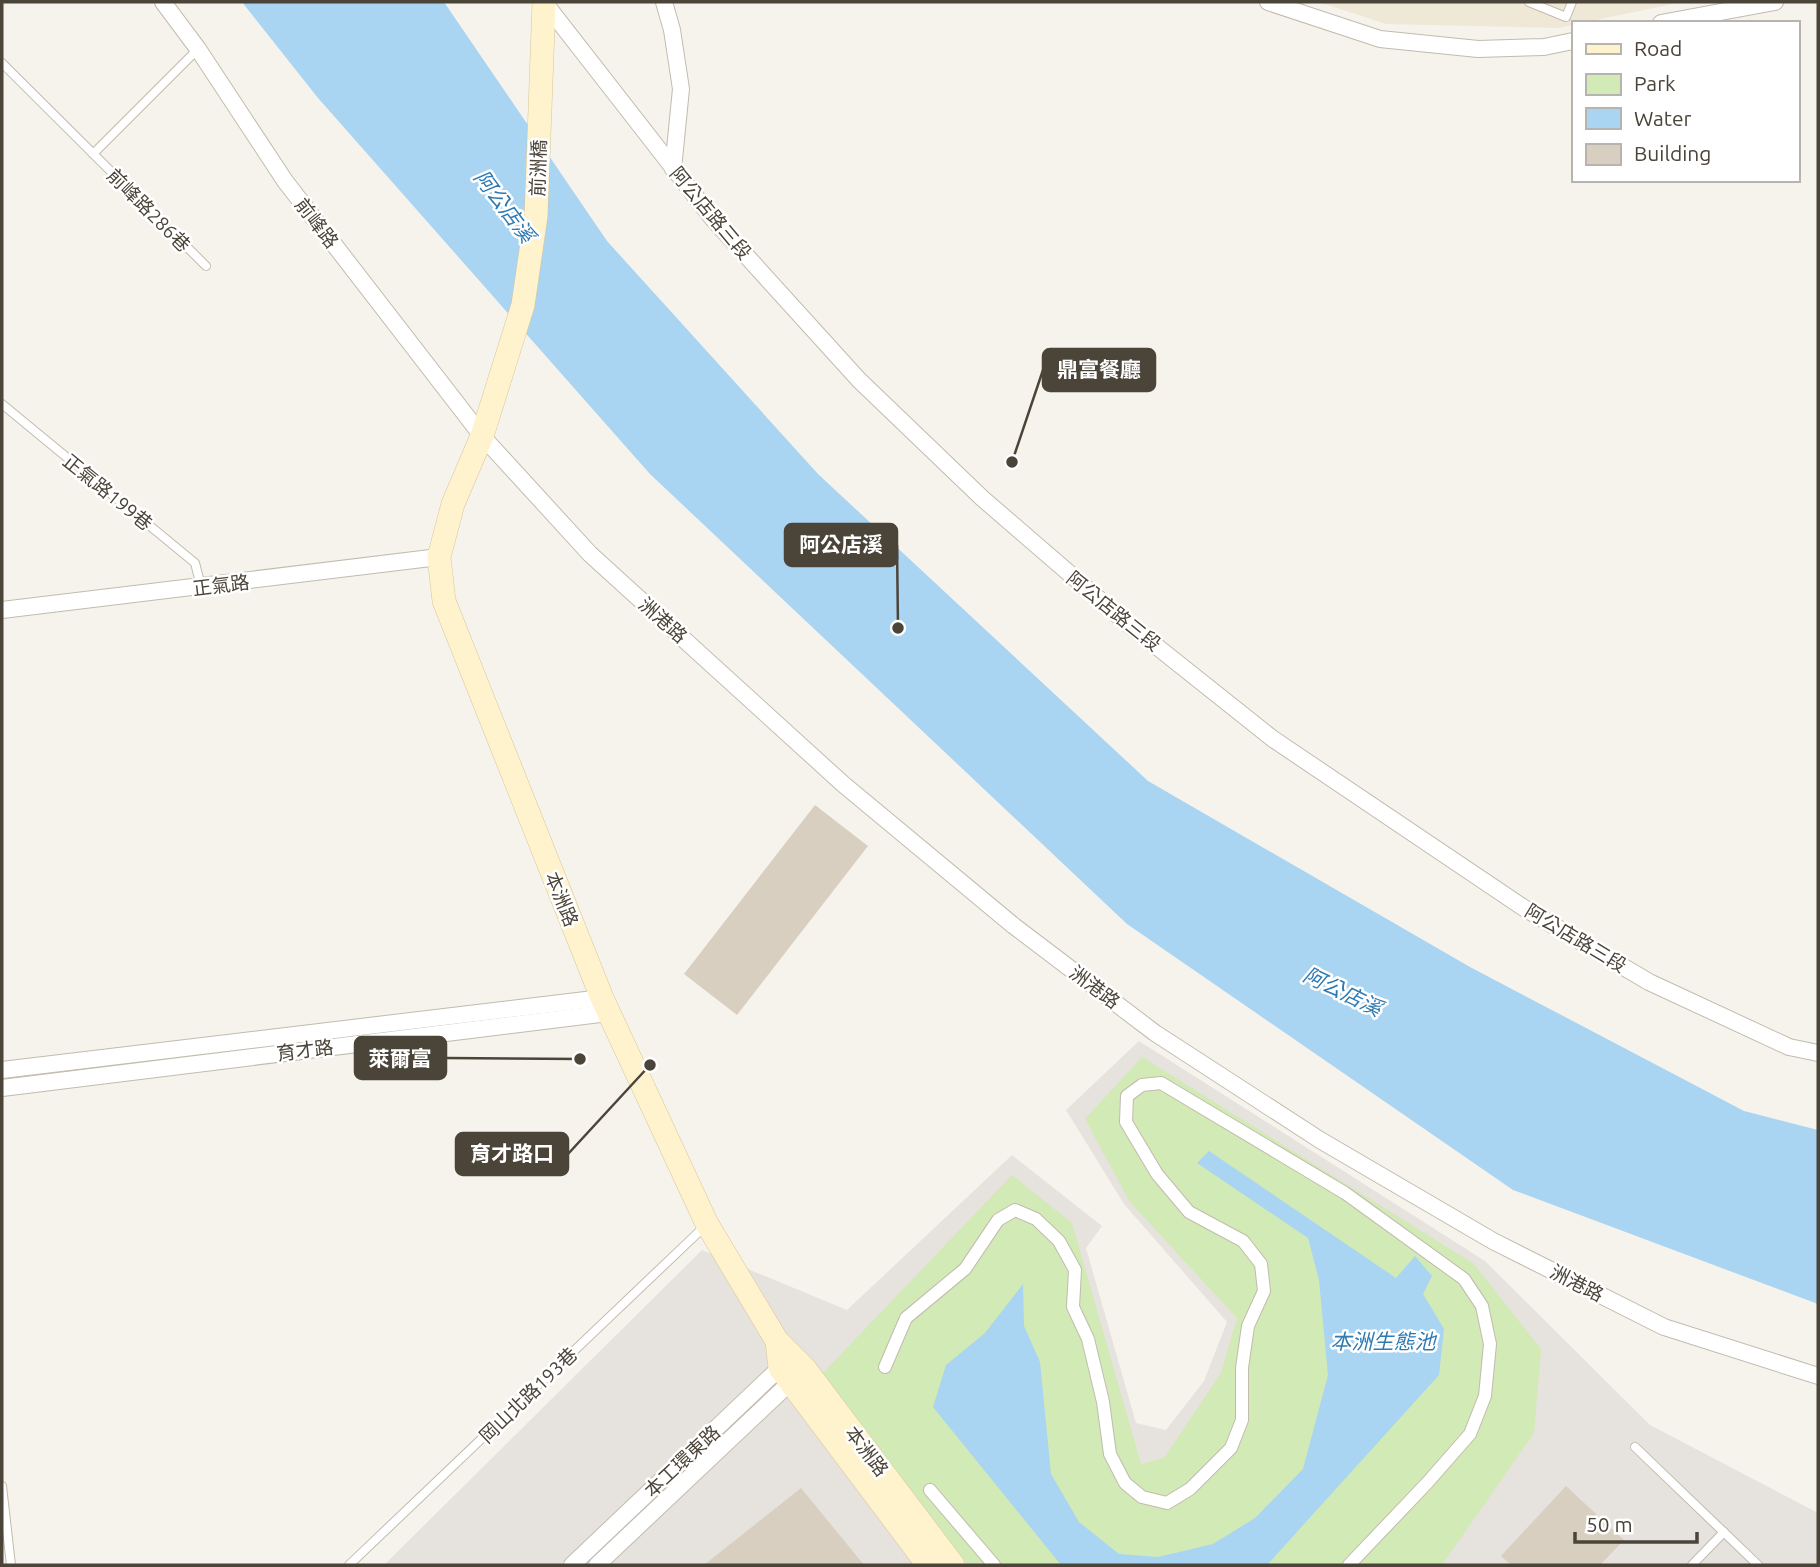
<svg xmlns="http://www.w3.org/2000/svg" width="1820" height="1567" font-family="Ubuntu,'Noto Sans TC',sans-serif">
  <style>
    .industrial { fill: #e6e2dd }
    .education { fill: #efe8d6 }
    .green { fill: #d2eab5 }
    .water { fill: #a9d4f2 }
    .building { fill: #d8cfc1 }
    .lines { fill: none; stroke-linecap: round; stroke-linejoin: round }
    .service-casing { stroke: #c2bbae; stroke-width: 10 }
    .pedestrian-casing { stroke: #c2bbae; stroke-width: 14 }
    .minor-casing { stroke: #c2bbae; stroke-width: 18 }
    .secondary-casing { stroke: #d6c79b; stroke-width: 24 }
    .service { stroke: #fff; stroke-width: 8 }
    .pedestrian { stroke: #fff; stroke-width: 12 }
    .minor { stroke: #fff; stroke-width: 16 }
    .secondary { stroke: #fff3cd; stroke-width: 23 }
    .labels { text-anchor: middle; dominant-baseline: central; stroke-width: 5; stroke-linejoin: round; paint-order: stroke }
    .street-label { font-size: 19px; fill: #4b4439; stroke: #fff }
    .water-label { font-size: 21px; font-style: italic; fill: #2e7ab2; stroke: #fff }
    .leader { fill: none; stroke: #4b4439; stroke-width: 2.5 }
    .callout-dot { fill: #4b4439; stroke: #fff; stroke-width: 2.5 }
    .callout { fill: #4b4439; stroke: #4b4439; stroke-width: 2.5 }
    .callout-label { font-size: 21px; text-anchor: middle; font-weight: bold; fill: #fff }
  </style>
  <rect width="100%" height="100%" fill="#f6f3ec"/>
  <!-- industrial -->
  <polygon class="industrial" points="1139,1041 1485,1261 1650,1425 1818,1513 1818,1565 384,1565 702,1250 847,1310 1012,1155 1102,1226 1086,1248 1136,1423 1166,1430 1204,1381 1227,1322 1124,1204 1066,1110"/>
  <!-- education -->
  <polygon class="education" points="1318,2 1682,2 1558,28 1386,24"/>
  <!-- green -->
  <polygon class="green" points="1142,1057 1474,1264 1541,1349 1534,1433 1442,1565 968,1565 823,1373 1012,1175 1072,1223 1141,1464 1164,1458 1221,1373 1237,1318 1130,1202 1085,1119"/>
  <!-- water -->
  <g class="water">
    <polygon points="242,2 444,2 607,241 818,474 1148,781 1470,967 1744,1111 1818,1130 1818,1304 1513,1190 1127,924 650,474 318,98"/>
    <polygon points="1209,1151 1396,1278 1415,1256 1432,1276 1423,1294 1444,1329 1439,1375 1267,1565 1061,1565 933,1407 946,1365 985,1333 1023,1284 1024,1326 1040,1362 1051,1474 1079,1522 1119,1554 1158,1557 1213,1544 1255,1518 1303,1469 1328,1375 1319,1280 1308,1238 1197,1163"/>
  </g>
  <!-- building -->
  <g class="building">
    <polygon points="815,805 868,846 737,1015 684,974"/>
    <polygon points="1566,1486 1624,1540 1600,1565 1511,1565 1501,1556"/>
    <polygon points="801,1488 864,1565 704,1565"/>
  </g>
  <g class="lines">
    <!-- service casing -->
    <g class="service-casing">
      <g id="service">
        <polyline points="1529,2 1566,17 1572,2"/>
        <polyline points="2,63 206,266"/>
        <polyline points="93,154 198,49"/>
        <polyline points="2,404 195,563 201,586"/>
        <polyline points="1635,1447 1758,1565"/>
        <polyline points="2,1486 11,1565"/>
        <polyline points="349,1565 704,1227"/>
        <polyline points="1692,1565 1724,1532"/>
      </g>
    </g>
    <!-- pedestrian casing -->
    <g class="pedestrian-casing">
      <g id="pedestrian">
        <polyline points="885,1367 906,1318 965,1269 998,1220 1015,1210 1036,1219 1059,1241 1075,1270 1073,1307 1088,1339 1103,1402 1110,1454 1125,1483 1142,1497 1167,1503 1190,1489 1231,1448 1242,1420 1242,1368 1248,1326 1264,1291 1261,1264 1243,1241 1189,1212 1157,1174 1126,1122 1127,1096 1142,1085 1161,1083 1345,1193 1464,1279 1482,1306 1490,1344 1485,1396 1470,1434 1427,1483 1349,1565"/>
        <polyline points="930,1490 994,1565"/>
      </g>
    </g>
    <!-- minor casing -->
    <g class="minor-casing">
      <g id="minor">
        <polyline points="163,2 198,49 285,181 482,436 590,554 843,784 1014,926 1155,1033 1320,1140 1493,1241 1664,1327 1818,1376"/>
        <polyline points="544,2 713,219 859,380 982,498 1121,618 1273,739 1524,908 1649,982 1789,1047 1818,1053"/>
        <polyline points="664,2 672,30 681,89 673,169"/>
        <polyline points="1268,2 1380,39 1478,49 1544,47 1573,41"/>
        <polyline points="1661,23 1775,2"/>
        <polyline points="2,610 439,557"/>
        <polyline points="2,1070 602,998"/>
        <polyline points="2,1088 608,1013"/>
        <polyline points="572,1565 786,1362"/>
        <polyline points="597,1565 796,1377"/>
      </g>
    </g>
    <!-- secondary casing -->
    <g class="secondary-casing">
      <g id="secondary">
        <polyline points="544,2 536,216 523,305 482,436 453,504 439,557 444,601 602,998 707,1224 777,1341 805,1369 953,1565"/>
        <polyline points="777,1341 780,1368 928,1565"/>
      </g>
    </g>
    <!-- service -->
    <use href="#service" class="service"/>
    <!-- pedestrian -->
    <use href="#pedestrian" class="pedestrian"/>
    <!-- minor -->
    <use href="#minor" class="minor"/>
    <!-- secondary -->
    <use href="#secondary" class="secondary"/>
  </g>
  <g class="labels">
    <!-- street labels -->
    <g class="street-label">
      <text transform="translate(538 168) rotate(-88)">前洲橋</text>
      <text transform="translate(149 210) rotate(45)">前峰路286巷</text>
      <text transform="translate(711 213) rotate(50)">阿公店路三段</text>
      <text transform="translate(317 223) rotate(52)">前峰路</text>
      <text transform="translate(108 492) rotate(39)">正氣路199巷</text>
      <text transform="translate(221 585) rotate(-7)">正氣路</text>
      <text transform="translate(1114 611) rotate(39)">阿公店路三段</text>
      <text transform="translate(663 620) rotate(42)">洲港路</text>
      <text transform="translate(562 899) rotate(68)">本洲路</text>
      <text transform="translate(1576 938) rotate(31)">阿公店路三段</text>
      <text transform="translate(1095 987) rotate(37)">洲港路</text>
      <text transform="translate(305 1050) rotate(-7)">育才路</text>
      <text transform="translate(1577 1283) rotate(27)">洲港路</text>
      <text transform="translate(528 1395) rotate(-44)">岡山北路193巷</text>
      <text transform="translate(867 1451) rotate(53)">本洲路</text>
      <text transform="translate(682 1461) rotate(-43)">本工環東路</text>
    </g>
    <!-- water labels -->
    <g class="water-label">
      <text transform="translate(505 206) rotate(53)">阿公店溪</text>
      <text transform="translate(1343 991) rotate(26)">阿公店溪</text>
      <text x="1383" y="1341">本洲生態池</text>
    </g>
  </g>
  <!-- callouts -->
  <path class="leader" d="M1012 462L1043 370M898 628L897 545M580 1059L446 1058M650 1065L568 1154"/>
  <g class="callout-dot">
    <circle cx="1012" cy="462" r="7"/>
    <circle cx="898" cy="628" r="7"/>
    <circle cx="580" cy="1059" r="7"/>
    <circle cx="650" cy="1065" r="7"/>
  </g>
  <g class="callout">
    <rect x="1043" y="349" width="112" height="42" rx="7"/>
    <rect x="785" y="524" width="112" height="42" rx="7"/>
    <rect x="355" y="1037" width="91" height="42" rx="7"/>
    <rect x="456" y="1133" width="112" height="42" rx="7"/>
  </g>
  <g class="callout-label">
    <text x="1099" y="377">鼎富餐廳</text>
    <text x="841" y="552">阿公店溪</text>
    <text x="400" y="1066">萊爾富</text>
    <text x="512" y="1161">育才路口</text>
  </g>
  <!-- border -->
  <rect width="1820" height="1567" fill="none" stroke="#4b4439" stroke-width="7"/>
  <!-- legend -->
  <rect x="1572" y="21" width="228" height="161" fill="#ffffff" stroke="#b7b4b0" stroke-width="2"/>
  <rect x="1586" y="44" width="35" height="10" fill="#fff3cd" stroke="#b7b4b0" stroke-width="2"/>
  <text x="1634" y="56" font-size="21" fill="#4b4439">Road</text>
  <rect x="1586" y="74" width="35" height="21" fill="#d2eab5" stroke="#b7b4b0" stroke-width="2"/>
  <text x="1634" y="91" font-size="21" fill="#4b4439">Park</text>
  <rect x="1586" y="108" width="35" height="21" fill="#a9d4f2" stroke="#b7b4b0" stroke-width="2"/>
  <text x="1634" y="126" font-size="21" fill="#4b4439">Water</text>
  <rect x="1586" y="144" width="35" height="21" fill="#d8cfc1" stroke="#b7b4b0" stroke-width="2"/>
  <text x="1634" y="161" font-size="21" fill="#4b4439">Building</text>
  <!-- scale -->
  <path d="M1575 1532v10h122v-10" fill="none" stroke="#4b4439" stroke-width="3.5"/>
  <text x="1586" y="1532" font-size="21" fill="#4b4439" stroke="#ffffff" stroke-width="5" paint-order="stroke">50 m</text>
</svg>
